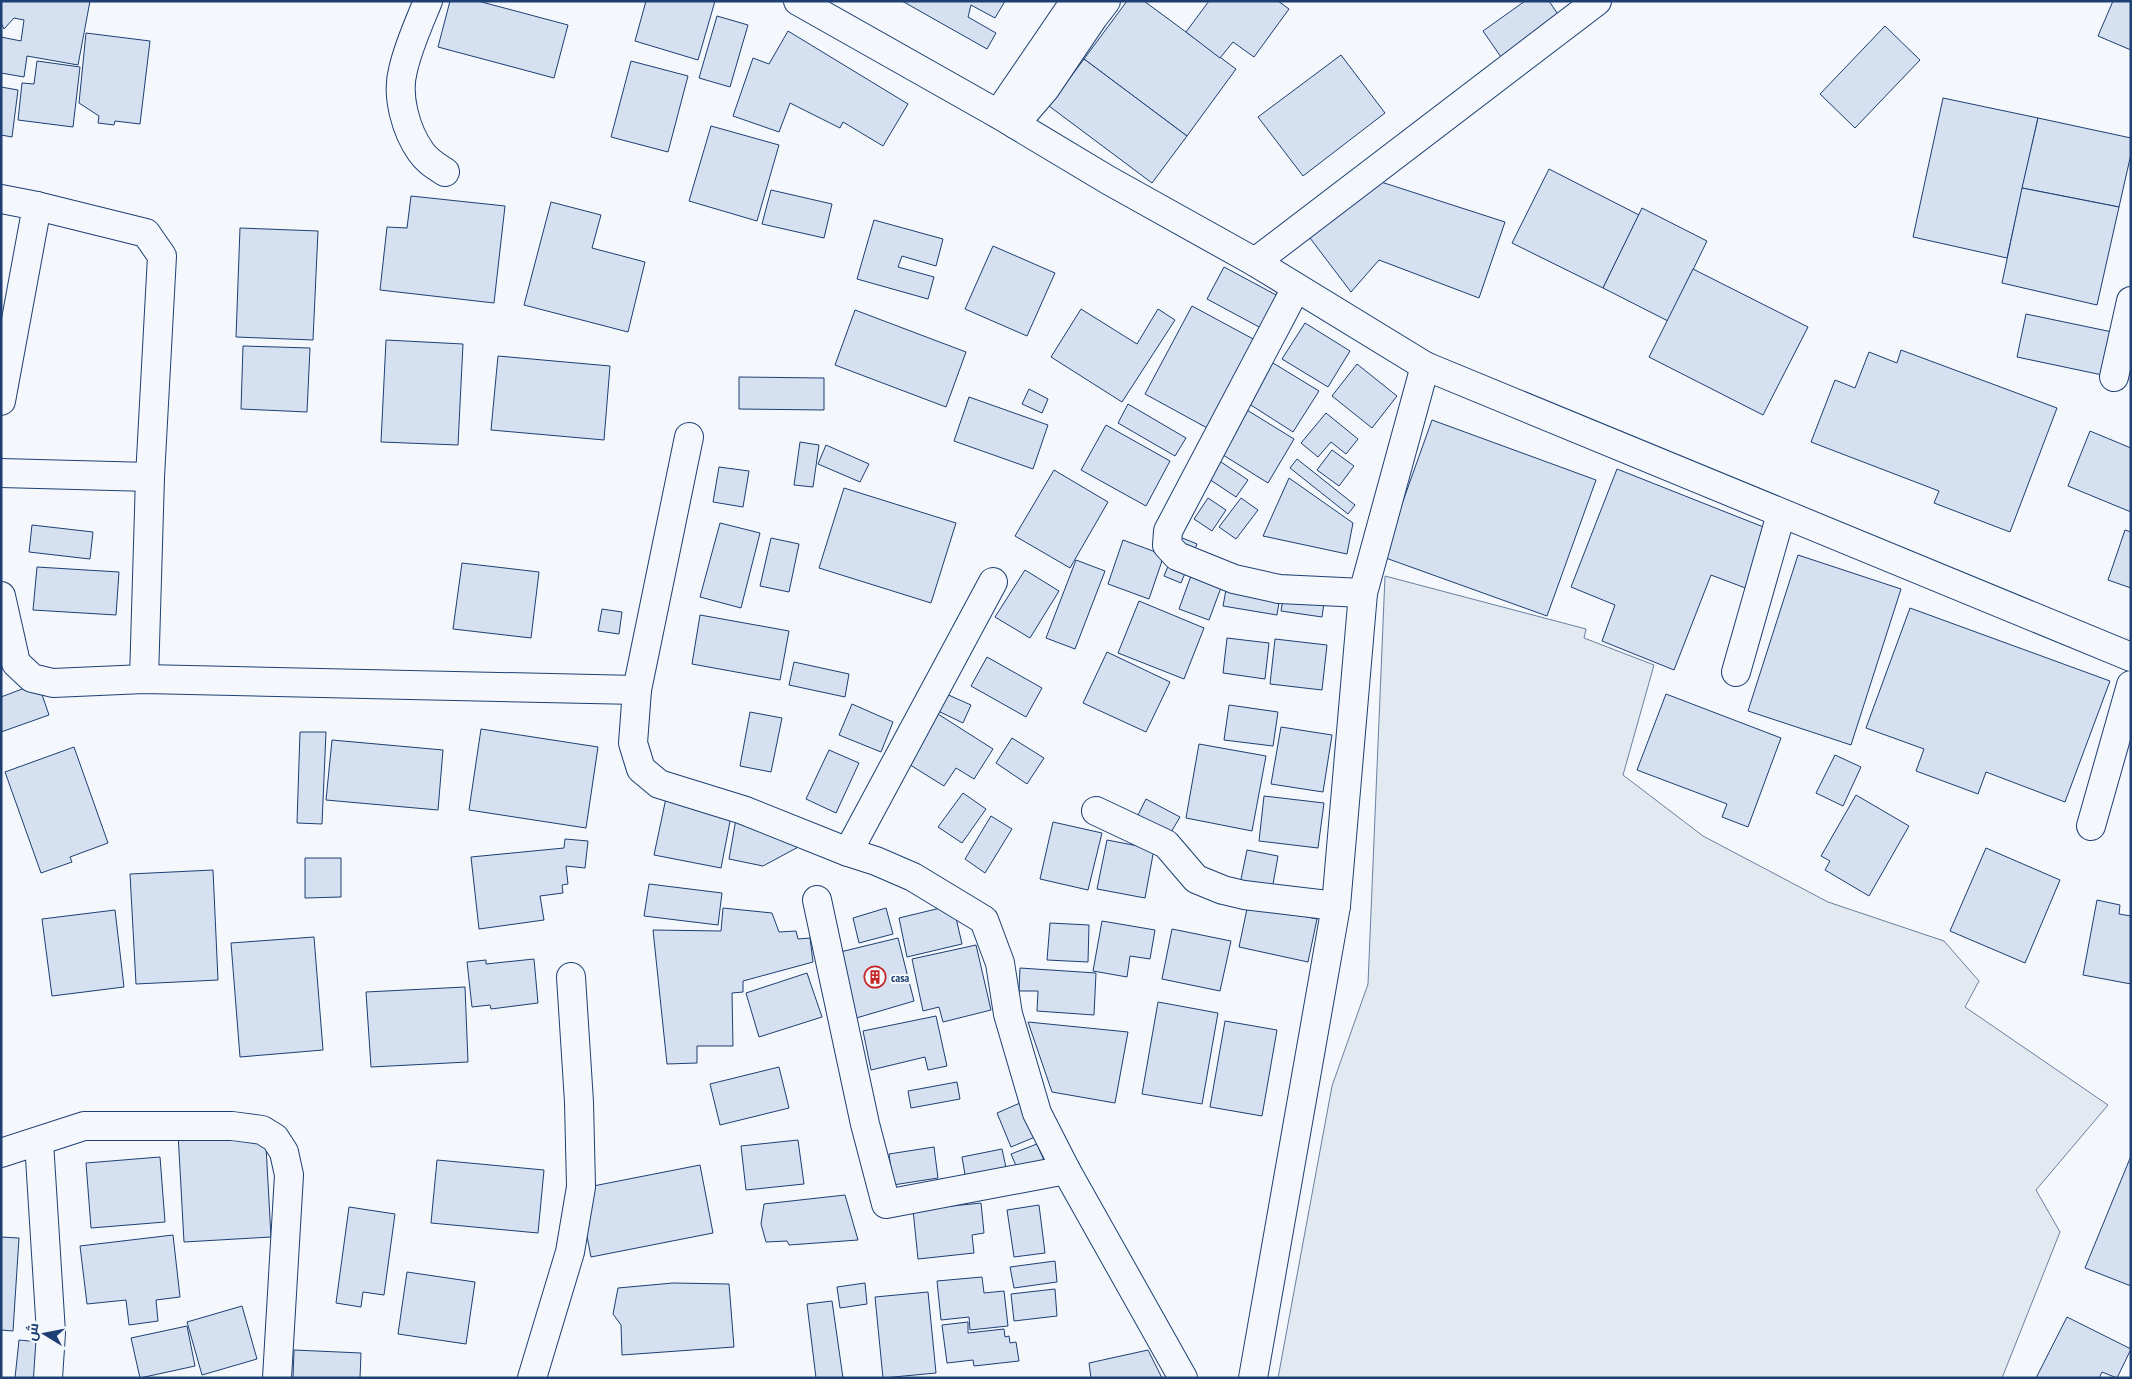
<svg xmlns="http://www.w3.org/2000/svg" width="2132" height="1379" font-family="'PT Sans Narrow',Cairo,sans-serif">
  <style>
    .green { fill: #e3e9f0; stroke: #687fa3 }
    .building { fill: #d5e0f0; stroke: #1d3f73 }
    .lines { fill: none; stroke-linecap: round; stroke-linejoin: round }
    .minor-casing { stroke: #1d3f73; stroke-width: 30 }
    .minor { stroke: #f4f7fb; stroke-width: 28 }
    .labels { text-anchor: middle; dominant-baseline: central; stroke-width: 4; stroke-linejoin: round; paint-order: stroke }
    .poi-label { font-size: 12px; font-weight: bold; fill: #1d3f73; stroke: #f4f7fb; text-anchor: start }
  </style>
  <rect width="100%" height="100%" fill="#f4f7fb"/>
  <!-- green -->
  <polygon class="green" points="1385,576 1586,629 1584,638 1654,665 1623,775 1703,836 1828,902 1944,941 1979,981 1965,1007 2108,1105 2036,1190 2060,1232 2002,1378 1278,1378 1332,1086 1368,984"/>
  <!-- building -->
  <g class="building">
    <polygon points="1,1 90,1 78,65 27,56 24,77 1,73 1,37 21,41 24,20 14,18 4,29 1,23"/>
    <polygon points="450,1 478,1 568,25 554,78 438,47"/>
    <polygon points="646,1 715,1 698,60 635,41"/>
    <polygon points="902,1 1005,1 995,18 971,5 968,17 996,33 987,49"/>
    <polygon points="1127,1 1144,1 1236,69 1187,136 1084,59"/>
    <polygon points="1209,1 1278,1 1289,9 1254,57 1233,42 1220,58 1186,32"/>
    <polygon points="1525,1 1549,1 1559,16 1501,57 1483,31"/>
    <polygon points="2113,1 2131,1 2131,50 2098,36"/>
    <polygon points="717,16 748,25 730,87 699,78"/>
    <polygon points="1885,26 1920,60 1855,128 1820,94"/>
    <polygon points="788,31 908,104 883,146 843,122 840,128 790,103 779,132 733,116 753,58 769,64"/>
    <polygon points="86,33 150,41 140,124 115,121 114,125 98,123 99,116 79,103"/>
    <polygon points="1341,55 1385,113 1303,176 1258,117"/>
    <polygon points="1084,59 1187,136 1152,183 1049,106"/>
    <polygon points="37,61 80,67 73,127 18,120 22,83 34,84"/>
    <polygon points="631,61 688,76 668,152 611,137"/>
    <polygon points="1,87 18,90 12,137 1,135"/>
    <polygon points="1943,98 2038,118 2007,258 1913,237"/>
    <polygon points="2038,118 2131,138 2131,154 2119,207 2022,188"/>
    <polygon points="711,126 779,145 757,221 689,201"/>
    <polygon points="1549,169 1639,215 1603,288 1512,243"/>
    <polygon points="1375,180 1505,222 1479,298 1379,260 1351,292 1310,238"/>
    <polygon points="2022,188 2119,207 2097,305 2002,283"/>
    <polygon points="771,190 832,204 824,238 762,224"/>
    <polygon points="411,196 505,206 494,303 380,290 387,227 407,228"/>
    <polygon points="551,202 601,215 592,248 645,262 628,332 524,305"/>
    <polygon points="1642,208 1707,241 1668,321 1603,288"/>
    <polygon points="874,220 943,239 936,266 902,256 898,267 934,277 928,299 857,279"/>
    <polygon points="240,228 318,231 313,340 236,337"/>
    <polygon points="993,246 1055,273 1027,336 965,309"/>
    <polygon points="1224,267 1278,296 1261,328 1207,299"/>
    <polygon points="1693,269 1808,327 1763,415 1649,357"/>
    <polygon points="1192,306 1255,340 1209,429 1145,394"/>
    <polygon points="1081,309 1137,344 1158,309 1175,320 1122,402 1051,357"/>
    <polygon points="855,310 966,352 946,407 835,365"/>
    <polygon points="2026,314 2117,333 2107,376 2017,357"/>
    <polygon points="1305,323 1350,351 1328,387 1282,359"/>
    <polygon points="386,340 463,344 458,445 381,442"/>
    <polygon points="243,346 310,348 307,412 241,409"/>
    <polygon points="1901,350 2057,408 2010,532 1934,503 1939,491 1811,442 1835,380 1855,388 1869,352 1897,363"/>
    <polygon points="498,356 610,366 604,440 491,430"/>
    <polygon points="1268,360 1319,391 1293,432 1243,400"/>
    <polygon points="1357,364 1397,396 1372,428 1332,396"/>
    <polygon points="739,377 824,378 824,410 739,409"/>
    <polygon points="1029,389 1048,399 1042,413 1022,404"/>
    <polygon points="969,397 1048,425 1033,469 954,441"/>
    <polygon points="1128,404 1186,438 1175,456 1118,423"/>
    <polygon points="1242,407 1294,439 1268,483 1215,450"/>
    <polygon points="1326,413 1358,439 1346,454 1331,442 1318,457 1301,443"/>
    <polygon points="1432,420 1596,480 1547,616 1383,557"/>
    <polygon points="1106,425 1170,461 1146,506 1081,470"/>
    <polygon points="2090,431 2131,448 2131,512 2068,486"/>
    <polygon points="800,442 819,445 813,487 794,485"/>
    <polygon points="826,445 869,464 860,482 818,464"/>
    <polygon points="1332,450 1354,466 1339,486 1317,470"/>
    <polygon points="1215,458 1248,480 1236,497 1203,475"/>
    <polygon points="1297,459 1355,505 1348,514 1290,468"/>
    <polygon points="719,467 749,471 743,507 713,502"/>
    <polygon points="1617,469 1771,530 1748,589 1711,575 1674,670 1602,641 1615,605 1571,587"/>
    <polygon points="1054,470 1108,502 1070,568 1015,536"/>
    <polygon points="1289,478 1353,523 1347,554 1263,536"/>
    <polygon points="844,488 956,523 931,603 819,568"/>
    <polygon points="1208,498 1226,510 1212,531 1194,519"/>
    <polygon points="1241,498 1258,510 1236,539 1219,527"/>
    <polygon points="720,523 760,533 741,608 700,597"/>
    <polygon points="32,525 93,532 90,559 29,552"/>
    <polygon points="2125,530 2131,532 2131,588 2108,580"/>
    <polygon points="1180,537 1197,544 1181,583 1164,576"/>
    <polygon points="771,538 799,544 789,592 760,586"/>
    <polygon points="1123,540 1164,555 1149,599 1108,584"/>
    <polygon points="1798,555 1901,589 1851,745 1748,711"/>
    <polygon points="1076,560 1105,571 1075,649 1046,638"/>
    <polygon points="462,563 539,572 531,638 453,629"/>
    <polygon points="37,567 119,572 116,615 33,610"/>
    <polygon points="1230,568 1283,578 1277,615 1223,606"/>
    <polygon points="1025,570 1059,591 1030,638 995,617"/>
    <polygon points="1192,573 1222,585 1209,620 1179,609"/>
    <polygon points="1287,575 1327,582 1322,617 1281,611"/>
    <polygon points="1139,601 1204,628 1184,679 1118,653"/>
    <polygon points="1910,608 2110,681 2065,802 1986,772 1978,794 1916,771 1924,749 1866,728"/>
    <polygon points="602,609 622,612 619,634 598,631"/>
    <polygon points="700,615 789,631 780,680 692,664"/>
    <polygon points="1227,638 1269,643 1265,679 1223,673"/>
    <polygon points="1275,639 1327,645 1322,690 1270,684"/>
    <polygon points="1107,652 1170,682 1146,732 1083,703"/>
    <polygon points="987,657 1042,688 1026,717 971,686"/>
    <polygon points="794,662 849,674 845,697 789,685"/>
    <polygon points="38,683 49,715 1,732 1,697"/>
    <polygon points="944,693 971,705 963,723 936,710"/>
    <polygon points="1666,694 1781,738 1748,827 1722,817 1727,804 1637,770"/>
    <polygon points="852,704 893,722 881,752 839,735"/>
    <polygon points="1229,705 1278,712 1273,746 1224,740"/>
    <polygon points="750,712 782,718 771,772 740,766"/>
    <polygon points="938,714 993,749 974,779 956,768 944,786 907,763"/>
    <polygon points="1281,727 1332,735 1323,792 1271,784"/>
    <polygon points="481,729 598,747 586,828 469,810"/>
    <polygon points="300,732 326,732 322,824 297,823"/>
    <polygon points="1012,738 1044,758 1027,784 996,763"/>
    <polygon points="332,740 443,750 438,810 326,800"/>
    <polygon points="1199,744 1266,756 1252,831 1186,818"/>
    <polygon points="74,747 108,843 70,857 72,862 41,873 5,772"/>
    <polygon points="829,750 859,763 836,813 806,799"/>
    <polygon points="1835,755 1861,767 1843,806 1816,793"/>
    <polygon points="963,793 986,809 962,843 938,827"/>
    <polygon points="1856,795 1909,826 1869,896 1825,870 1830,861 1821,856"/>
    <polygon points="1264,796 1324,803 1318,848 1259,841"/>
    <polygon points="666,798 732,811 721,868 654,855"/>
    <polygon points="1146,799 1180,817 1170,834 1137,817"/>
    <polygon points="737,813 802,845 763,866 729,859"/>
    <polygon points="991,816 1012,829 985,873 965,859"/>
    <polygon points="1053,822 1102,833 1088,890 1040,879"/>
    <polygon points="565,839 588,841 585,868 566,866 568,884 562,885 563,893 540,896 544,920 479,929 471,857 564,848"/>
    <polygon points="1107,840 1154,849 1145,898 1097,889"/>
    <polygon points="1986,848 2060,880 2025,963 1950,931"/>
    <polygon points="1247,850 1278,856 1272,890 1240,884"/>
    <polygon points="305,858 341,858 341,897 305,898"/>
    <polygon points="213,870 218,980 136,984 130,874"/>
    <polygon points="649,884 722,893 718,925 644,916"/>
    <polygon points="2097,900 2120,905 2119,914 2131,916 2131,984 2083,975"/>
    <polygon points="1248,904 1317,919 1308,962 1239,947"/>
    <polygon points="953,905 962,944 907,957 899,918"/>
    <polygon points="723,908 772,913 779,932 796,931 798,939 810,938 813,962 743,981 743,992 732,993 733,1046 697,1046 697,1063 667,1064 653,930 721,931"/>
    <polygon points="886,908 893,934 859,943 853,918"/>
    <polygon points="115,910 124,987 52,996 42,919"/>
    <polygon points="1102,921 1155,930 1150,959 1130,956 1127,977 1093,971"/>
    <polygon points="1050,923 1089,925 1088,962 1047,960"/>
    <polygon points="1172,929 1231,941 1220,991 1162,979"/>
    <polygon points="314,937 323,1050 240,1057 231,943"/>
    <polygon points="898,938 914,1001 853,1019 836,953"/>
    <polygon points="976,945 991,1010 943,1022 939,1007 923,1011 912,959"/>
    <polygon points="534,959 538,1003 491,1009 490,1005 472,1007 467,962 486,960 486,964"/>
    <polygon points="1020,968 1096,973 1094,1015 1037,1011 1038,991 1019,991"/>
    <polygon points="807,973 822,1017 759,1037 746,993"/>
    <polygon points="465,987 468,1062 371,1067 366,992"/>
    <polygon points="1158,1002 1218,1013 1202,1104 1142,1094"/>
    <polygon points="936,1016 947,1066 928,1070 925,1057 871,1070 863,1031"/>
    <polygon points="1225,1021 1277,1030 1262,1116 1210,1107"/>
    <polygon points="1028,1022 1128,1032 1115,1103 1052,1092"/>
    <polygon points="779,1067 789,1108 720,1125 710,1084"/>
    <polygon points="957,1082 960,1099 911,1108 908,1091"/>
    <polygon points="1020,1103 1035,1137 1011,1147 997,1113"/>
    <polygon points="265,1128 271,1237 184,1242 178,1133"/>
    <polygon points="798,1140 804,1184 746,1190 741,1146"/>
    <polygon points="1037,1144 1046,1165 1020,1175 1011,1154"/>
    <polygon points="934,1147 938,1178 893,1185 889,1154"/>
    <polygon points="1002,1149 1007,1172 966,1180 962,1157"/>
    <polygon points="2131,1156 2131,1286 2085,1268"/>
    <polygon points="160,1157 165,1222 91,1228 86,1163"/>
    <polygon points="437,1160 544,1170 538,1233 431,1223"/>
    <polygon points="700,1165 713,1233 591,1257 578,1189"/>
    <polygon points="845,1195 858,1240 789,1245 787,1241 766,1242 761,1224 764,1204"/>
    <polygon points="981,1203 984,1233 972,1235 974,1253 918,1259 913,1210"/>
    <polygon points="1039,1205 1045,1253 1014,1257 1007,1210"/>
    <polygon points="349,1207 395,1214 384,1295 363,1292 361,1307 336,1303"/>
    <polygon points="173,1235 180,1297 156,1300 158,1321 129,1325 126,1300 87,1304 80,1246"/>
    <polygon points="1,1237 19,1238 13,1331 1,1330"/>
    <polygon points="1055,1261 1057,1282 1014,1288 1010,1267"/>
    <polygon points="407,1272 475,1282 466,1344 398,1334"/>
    <polygon points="982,1277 984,1293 1004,1291 1008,1326 970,1330 969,1317 941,1320 937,1281"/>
    <polygon points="673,1283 729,1284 734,1347 622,1355 621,1325 613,1314 618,1288"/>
    <polygon points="865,1283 867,1304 840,1308 837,1287"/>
    <polygon points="1055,1289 1057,1316 1014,1321 1011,1294"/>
    <polygon points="928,1292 936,1373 883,1378 875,1297"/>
    <polygon points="832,1301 843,1378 816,1378 807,1304"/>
    <polygon points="242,1306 257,1359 202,1375 187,1322"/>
    <polygon points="2067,1317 2131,1349 2117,1378 2102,1372 2099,1378 2036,1378"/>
    <polygon points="968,1322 968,1333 1004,1329 1005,1337 1009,1336 1010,1343 1016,1342 1019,1361 974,1366 973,1360 947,1363 942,1325"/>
    <polygon points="187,1326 195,1366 140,1378 131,1338"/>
    <polygon points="19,1340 40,1342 36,1378 15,1378"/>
    <polygon points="294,1350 361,1353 360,1378 293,1378"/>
    <polygon points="1148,1350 1162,1378 1091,1378 1089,1363"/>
  </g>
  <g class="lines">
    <!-- minor casing -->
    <g class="minor-casing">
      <g id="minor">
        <path d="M 428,1 C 419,23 408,47 403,70 C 396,96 406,131 421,152 C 427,161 436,166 445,172"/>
        <polyline points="798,1 998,114 1108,180 1255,262 1425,366 2131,657"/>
        <polyline points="998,114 1075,1"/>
        <polyline points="1015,124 1045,89 1093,18 1106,1"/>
        <polyline points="1,199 37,206 1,401"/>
        <polyline points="37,206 146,233 162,256 150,477 144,679"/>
        <polyline points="1255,262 1597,1"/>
        <polyline points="1296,288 1168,531 1167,545 1177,556 1234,579 1279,589 1363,593"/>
        <polyline points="2114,377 2131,301"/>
        <polyline points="689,437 637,690 633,743 641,769 659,784 743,810 848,852 876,861 913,877 984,920 1000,963 1008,1014 1037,1113 1066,1170 1183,1378"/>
        <polyline points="1,473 150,477"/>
        <polyline points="1,596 16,663 32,678 53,683 144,679 637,690"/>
        <polyline points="1736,672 1781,514"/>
        <polyline points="1096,811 1166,844 1196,879 1223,890 1244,895 1336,906"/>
        <polyline points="2091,826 2131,685"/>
        <polyline points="848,852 993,582"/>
        <polyline points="817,900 865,1124 886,1204 1066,1170"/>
        <polyline points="39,1142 51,1333 48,1378"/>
        <polyline points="1,1153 84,1126 232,1126 262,1130 275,1138 284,1152 289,1175 277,1378"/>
        <polyline points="532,1378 570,1252 581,1187 579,1102 571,977"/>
        <polyline points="1253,1378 1336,906 1363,593 1425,366"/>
      </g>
    </g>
    <!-- minor -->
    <use href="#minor" class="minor"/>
  </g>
  <!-- icons -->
  <defs>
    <g id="building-ring" transform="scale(1.125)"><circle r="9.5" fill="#f4f7fb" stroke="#c62828" stroke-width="1.5"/><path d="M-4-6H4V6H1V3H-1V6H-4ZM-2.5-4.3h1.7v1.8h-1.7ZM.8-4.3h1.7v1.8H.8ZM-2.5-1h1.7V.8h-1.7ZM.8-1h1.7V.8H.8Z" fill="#c62828"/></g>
  </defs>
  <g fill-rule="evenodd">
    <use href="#building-ring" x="875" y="977"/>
  </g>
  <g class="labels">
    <!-- poi labels -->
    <g class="poi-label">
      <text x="891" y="977">casa</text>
    </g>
  </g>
  <!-- border -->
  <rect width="2132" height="1379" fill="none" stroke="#1d3f73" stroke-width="5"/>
  <!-- north arrow -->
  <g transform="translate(45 1334) rotate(280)" stroke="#f4f7fb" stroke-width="4" paint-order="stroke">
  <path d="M0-4L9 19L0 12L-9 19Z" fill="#1d3f73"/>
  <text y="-8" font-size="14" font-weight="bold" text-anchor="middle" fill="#1d3f73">ش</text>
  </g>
</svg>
